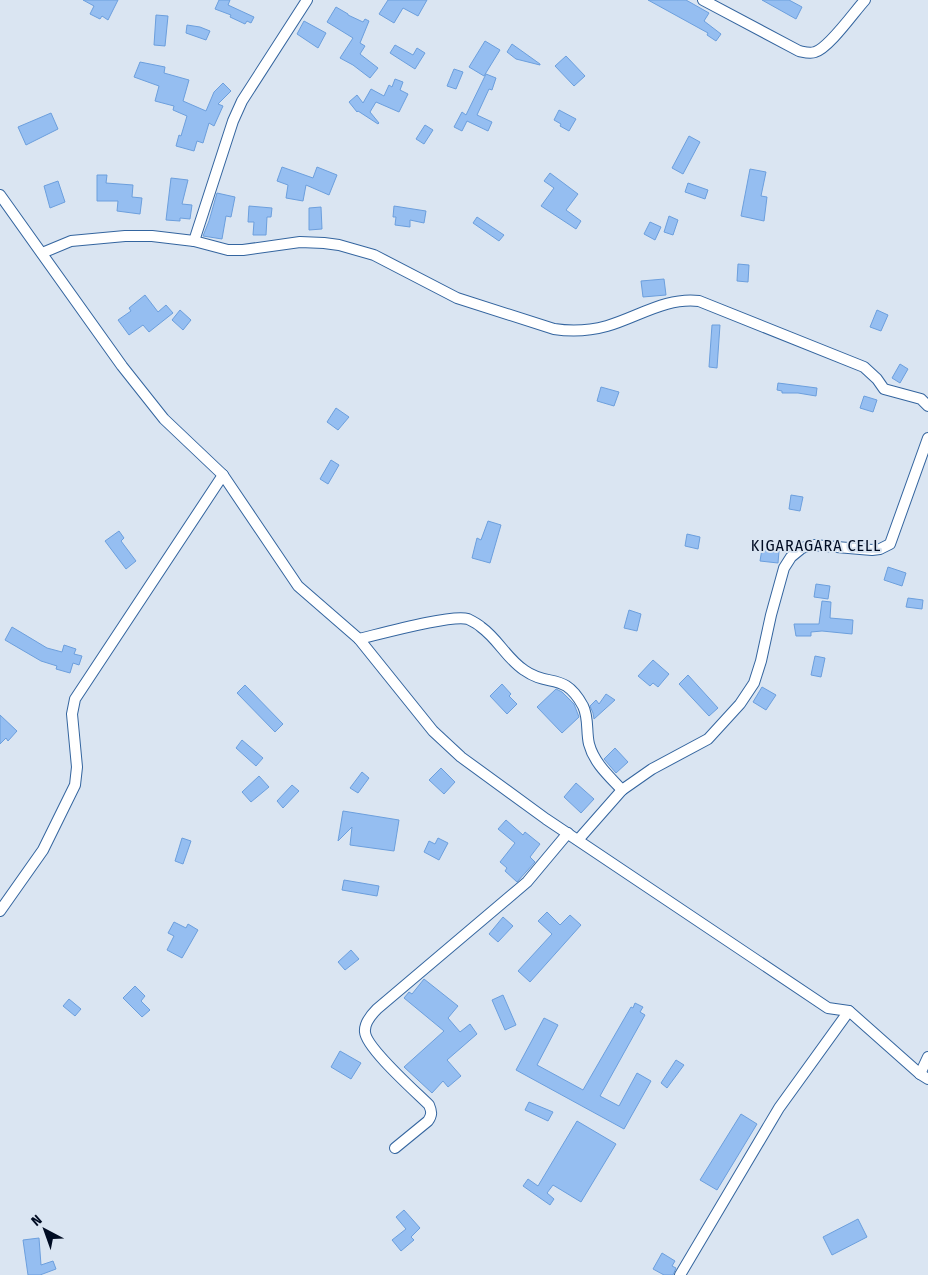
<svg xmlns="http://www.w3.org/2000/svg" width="928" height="1275" font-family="'Fira Sans Condensed',sans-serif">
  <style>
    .building { fill: #95bef1; stroke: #6c9fdd }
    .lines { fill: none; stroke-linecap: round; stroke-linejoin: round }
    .street-casing { stroke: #34659f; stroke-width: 12 }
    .street { stroke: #fff; stroke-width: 10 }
    .labels { text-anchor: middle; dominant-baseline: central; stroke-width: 4; stroke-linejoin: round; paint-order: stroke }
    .quarter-label { font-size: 16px; letter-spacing: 1px; fill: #000c23; stroke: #dae5f2 }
  </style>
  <rect width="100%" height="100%" fill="#dae5f2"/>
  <!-- building -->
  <g class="building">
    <polygon points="83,0 118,0 108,20 102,16 100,19 90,14 94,6"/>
    <polygon points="219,0 230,0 228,5 254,17 251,23 247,21 245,24 230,17 231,15 215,9"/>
    <polygon points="388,0 427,0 418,16 403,8 394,23 379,14"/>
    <polygon points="648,0 686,0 709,13 704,21 721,34 716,41 707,35 708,33"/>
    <polygon points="762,0 789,0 802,7 796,19"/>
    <polygon points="336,7 348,14 348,15 363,22 365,19 369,21 360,43 365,46 360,54 378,68 370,78 353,65 340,58 353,38 327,22"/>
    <polygon points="156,15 168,16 165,46 154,45"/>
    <polygon points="304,21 326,33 318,48 297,34"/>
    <polygon points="187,25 200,27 210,31 206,40 186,33"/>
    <polygon points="485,41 500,50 484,76 469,67"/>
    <polygon points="512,44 540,64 540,65 516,59 507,52"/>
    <polygon points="395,45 413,55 417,48 425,53 415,69 390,53"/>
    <polygon points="566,56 585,76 574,86 555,66"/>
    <polygon points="140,62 165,67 164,73 189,80 183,101 206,111 214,92 223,83 231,91 218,104 223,106 214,126 209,123 203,143 197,141 194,151 176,146 179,135 181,136 187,116 173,110 174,106 155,101 159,86 134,77"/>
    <polygon points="454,69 463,72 456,89 447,86"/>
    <polygon points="486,74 496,78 492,90 489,89 477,115 492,122 488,131 467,121 462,131 454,127 462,112 466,115"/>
    <polygon points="395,79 403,82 400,90 408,94 399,112 376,102 370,112 379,123 378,124 358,111 357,112 349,102 357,95 363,103 371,89 384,96 389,85 392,87"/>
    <polygon points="559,110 576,119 569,131 560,126 561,124 554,120"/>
    <polygon points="51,113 58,129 26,145 18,127"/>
    <polygon points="425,125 433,130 424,144 416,139"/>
    <polygon points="689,136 700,142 683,174 672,168"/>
    <polygon points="282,167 313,178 317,167 337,175 329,195 306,185 303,201 286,198 288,185 277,181"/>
    <polygon points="750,169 766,172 761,196 767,197 764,221 741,216"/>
    <polygon points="550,173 578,194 566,210 581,221 576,229 541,206 554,188 544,181"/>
    <polygon points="97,175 107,175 106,183 133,185 132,197 142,198 140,214 117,211 118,201 97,201"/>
    <polygon points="171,178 188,180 182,204 192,205 190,219 180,218 180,221 166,220"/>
    <polygon points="58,181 65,202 50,208 44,186"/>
    <polygon points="688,183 708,190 705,199 685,192"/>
    <polygon points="217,193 235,197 231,217 226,216 222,239 203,236 209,221"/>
    <polygon points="249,206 272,208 271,217 267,217 266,235 253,235 254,222 248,222"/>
    <polygon points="394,206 426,211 424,223 410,220 410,227 395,225 396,217 393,217"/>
    <polygon points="321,207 322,229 309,230 309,208"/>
    <polygon points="669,216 678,220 673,235 664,232"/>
    <polygon points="477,217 504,235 499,241 473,223"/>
    <polygon points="650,222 661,227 655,240 644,234"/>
    <polygon points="738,264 749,265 748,282 737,281"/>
    <polygon points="664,279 666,295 643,297 641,281"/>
    <polygon points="145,295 158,312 166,305 173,313 149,332 143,325 129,335 118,320 131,311 129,308"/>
    <polygon points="180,310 191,320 183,330 172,320"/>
    <polygon points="877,310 888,315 881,331 870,327"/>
    <polygon points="712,325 720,325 717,368 709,367"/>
    <polygon points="900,364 908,369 900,383 892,378"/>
    <polygon points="778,383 817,388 816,396 798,393 782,393 782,391 777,390"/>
    <polygon points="601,387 619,392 614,406 597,401"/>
    <polygon points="864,396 877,400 873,412 860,408"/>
    <polygon points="336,408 349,417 338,430 327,422"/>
    <polygon points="331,460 339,465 328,484 320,479"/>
    <polygon points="791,495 803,497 800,511 789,509"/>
    <polygon points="488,521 501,525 490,563 472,558 477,538 481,540"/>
    <polygon points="119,531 124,538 121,541 136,561 126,569 105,541"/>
    <polygon points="687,534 700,537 698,549 685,546"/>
    <polygon points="762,549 779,551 778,563 760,561"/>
    <polygon points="888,567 906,573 902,586 884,580"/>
    <polygon points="816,584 830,586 828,599 814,597"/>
    <polygon points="908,598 923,600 922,609 906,607"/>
    <polygon points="822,601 831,602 830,618 853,620 852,634 822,631 811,632 811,636 796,636 794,624 819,624"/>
    <polygon points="629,610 641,614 637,631 624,628"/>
    <polygon points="12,627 47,648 62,652 64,645 76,649 74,654 82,656 79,665 73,663 70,673 56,669 57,666 41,661 5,640"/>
    <polygon points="815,656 825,658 821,677 811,675"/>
    <polygon points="653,660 669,674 658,687 653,683 650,686 638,676"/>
    <polygon points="688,675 718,708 709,716 679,684"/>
    <polygon points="502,684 511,694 509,696 517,704 507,714 490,696"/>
    <polygon points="245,685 283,724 275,732 237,693"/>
    <polygon points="762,687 776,695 766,710 753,702"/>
    <polygon points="556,689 562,692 574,704 579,717 562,733 537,707"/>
    <polygon points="606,694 615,700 594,719 593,713 590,706 596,700 599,704"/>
    <polygon points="0,715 17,731 8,741 6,738 0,744"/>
    <polygon points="242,740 263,758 256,766 236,748"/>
    <polygon points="615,748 628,762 616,773 604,759"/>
    <polygon points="441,768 455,782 444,794 429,780"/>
    <polygon points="362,772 369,778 358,793 350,788"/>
    <polygon points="259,776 269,787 251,802 242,792"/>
    <polygon points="576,783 594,799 581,813 564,797"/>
    <polygon points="292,785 299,791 283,808 277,801"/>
    <polygon points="343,811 399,820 394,851 350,845 352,827 338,841"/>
    <polygon points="506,820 523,835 525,832 540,844 530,857 535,862 517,882 505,871 507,868 500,862 515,843 498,829"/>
    <polygon points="182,838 191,841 183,864 175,861"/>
    <polygon points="438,838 448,843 439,860 424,852 429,841 435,844"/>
    <polygon points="344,880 379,886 377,896 342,890"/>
    <polygon points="547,912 560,925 570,915 581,925 530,982 518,971 552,934 538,921"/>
    <polygon points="503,917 513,926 498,942 489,934"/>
    <polygon points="174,922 186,928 188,924 198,930 182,958 167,950 174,936 168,933"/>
    <polygon points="351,950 359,959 345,970 338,962"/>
    <polygon points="424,979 458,1006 448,1018 460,1032 470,1024 477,1034 447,1060 461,1076 448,1087 443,1081 432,1093 404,1067 444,1031 404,998 409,992 412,994"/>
    <polygon points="135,986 145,996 141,1001 150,1010 142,1017 123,998"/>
    <polygon points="503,995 516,1025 505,1030 492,1000"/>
    <polygon points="69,999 81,1009 75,1016 63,1006"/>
    <polygon points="635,1003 643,1007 640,1012 645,1015 600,1096 619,1106 637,1073 651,1081 624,1129 516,1070 544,1018 558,1025 537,1065 583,1090 631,1007 633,1008"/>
    <polygon points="340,1051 361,1063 351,1079 331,1067"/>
    <polygon points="676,1060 684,1065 667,1088 661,1083"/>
    <polygon points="529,1102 553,1112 548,1121 525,1110"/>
    <polygon points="741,1114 757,1124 717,1190 700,1180"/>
    <polygon points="577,1121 616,1144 581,1202 553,1185 547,1193 554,1199 550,1205 523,1186 528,1179 538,1186"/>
    <polygon points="404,1210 420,1228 411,1237 414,1240 401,1251 392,1240 406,1229 396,1217"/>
    <polygon points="858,1219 867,1237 832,1255 823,1237"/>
    <polygon points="39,1238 41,1265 53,1261 56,1269 40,1275 28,1275 23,1240"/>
    <polygon points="662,1253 675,1261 672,1266 676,1268 673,1275 664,1275 653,1269"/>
  </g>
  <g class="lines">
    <!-- street casing -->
    <g class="street-casing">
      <g id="street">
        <path d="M 703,0 L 799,51 C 804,52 810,54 815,52 C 829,48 854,12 865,0"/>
        <polyline points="0,195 122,366 164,419 223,475 298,586 359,639 433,731 461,757 546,819 828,1008 849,1011 920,1074 928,1079"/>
        <polyline points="194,241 233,121 242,101 307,0"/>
        <path d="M 42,253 L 71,241 L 125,236 L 152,236 L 194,241 L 228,250 L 243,250 L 300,242 L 324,243 L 339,245 L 374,255 L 457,298 L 554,329 C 573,332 589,331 607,326 C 638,317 666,297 699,301 L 864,367 L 877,379 L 884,389 L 921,399 L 928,406"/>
        <path d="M 359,639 C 380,634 451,614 468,619 C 472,621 478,624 481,627 C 498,639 507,659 524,670 C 549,688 564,671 583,706 C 589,718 586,732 589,744 C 594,763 609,776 622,790"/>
        <polyline points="578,840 622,790 652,769 708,739 740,704 754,683 761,661 771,615 784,568 791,557 802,548 813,545 872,550 880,549 890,544 928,438"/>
        <polyline points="0,911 43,850 75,785 77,767 72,714 75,699 223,475"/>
        <polyline points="920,1074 928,1057"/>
        <path d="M 395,1148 L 428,1121 C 432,1115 432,1112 429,1105 C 416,1092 366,1048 365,1032 C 364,1023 371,1015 377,1009 L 527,882 L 568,833"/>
        <polyline points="680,1275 779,1108 849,1011"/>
      </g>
    </g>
    <!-- street -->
    <use href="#street" class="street"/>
  </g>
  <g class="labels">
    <!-- quarter labels -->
    <g class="quarter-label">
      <text x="816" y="545">KIGARAGARA CELL</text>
    </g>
  </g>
  <!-- north arrow -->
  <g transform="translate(45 1230) rotate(319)" stroke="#dae5f2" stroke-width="4" paint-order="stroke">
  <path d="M0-4L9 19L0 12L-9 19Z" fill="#000c23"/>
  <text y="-8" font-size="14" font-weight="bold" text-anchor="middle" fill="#000c23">N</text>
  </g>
</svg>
